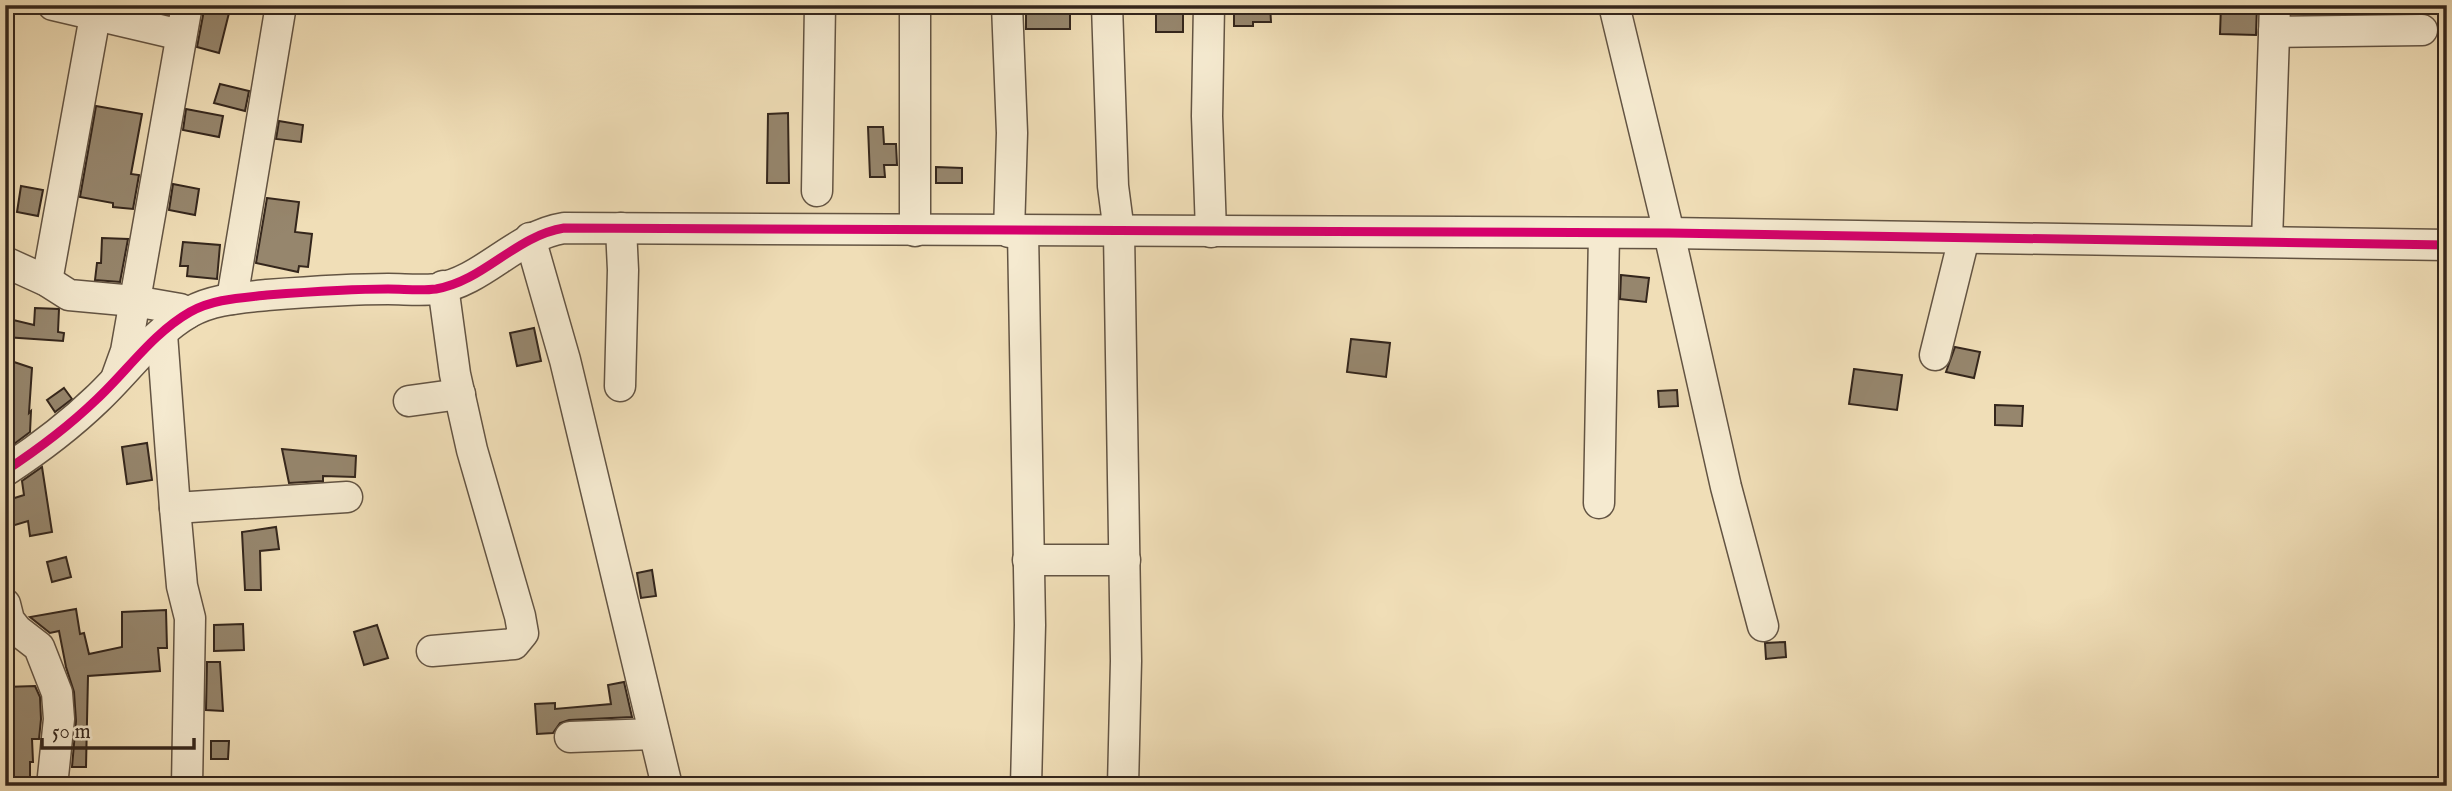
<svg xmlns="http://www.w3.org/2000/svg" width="2452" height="791" font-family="'IM FELL English',serif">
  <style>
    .building { fill: #96866d; stroke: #34261c; stroke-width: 2 }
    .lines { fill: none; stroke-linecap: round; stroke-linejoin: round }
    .minor-casing { stroke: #635443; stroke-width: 33 }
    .minor { stroke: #f5ead0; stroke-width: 30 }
    .cycleway-casing { stroke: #f5ead0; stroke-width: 13 }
    .cycleway { stroke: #d6006c; stroke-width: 9 }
  </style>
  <rect width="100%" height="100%" fill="#f0deb7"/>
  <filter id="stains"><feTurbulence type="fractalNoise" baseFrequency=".00286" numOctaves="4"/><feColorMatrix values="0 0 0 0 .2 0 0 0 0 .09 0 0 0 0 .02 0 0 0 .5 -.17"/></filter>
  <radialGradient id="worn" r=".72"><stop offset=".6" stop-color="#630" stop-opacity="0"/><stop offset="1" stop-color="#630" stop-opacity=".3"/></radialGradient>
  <!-- building -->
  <g class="building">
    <polygon points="205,5 231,5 219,53 197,47"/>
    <rect x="1026" y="5" width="44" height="24"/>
    <polygon points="1234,5 1270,5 1271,22 1253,22 1253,26 1234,26"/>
    <polygon points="2221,5 2257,5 2256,35 2220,34"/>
    <rect x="1156" y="14" width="27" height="18"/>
    <polygon points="220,84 249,91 245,111 214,103"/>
    <polygon points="96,106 142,114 131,174 139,175 133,209 113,207 113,203 80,197"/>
    <polygon points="186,109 223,116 219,137 183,130"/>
    <polygon points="788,113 789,183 767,183 768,114"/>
    <polygon points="279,121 303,125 301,142 276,139"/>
    <polygon points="868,127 883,127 884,144 896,144 897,165 884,165 885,177 870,177"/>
    <polygon points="936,167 962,168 962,183 936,183"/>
    <polygon points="173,184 199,189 195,215 169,210"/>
    <polygon points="21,186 43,190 38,216 17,212"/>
    <polygon points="267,198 299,202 295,232 312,234 308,267 299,266 298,272 256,263"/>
    <polygon points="102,238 128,239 120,282 95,280 97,263 101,263"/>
    <polygon points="183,242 220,245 217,279 187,276 188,266 180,266"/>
    <polygon points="1621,275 1649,278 1646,302 1620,299"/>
    <polygon points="35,308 59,309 58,332 64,333 63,341 5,337 5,318 34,325"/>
    <polygon points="534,328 541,361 517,366 510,333"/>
    <polygon points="1351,339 1390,343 1386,377 1347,372"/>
    <polygon points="1955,347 1980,352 1974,378 1946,372"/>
    <polygon points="14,362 32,368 29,413 31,411 30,432 10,447 11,407 6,407"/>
    <polygon points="1854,369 1902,375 1897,410 1849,404"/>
    <polygon points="64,388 72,399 55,412 47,400"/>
    <polygon points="1677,390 1678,406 1659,407 1658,391"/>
    <polygon points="1995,405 2023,406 2022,426 1995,425"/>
    <polygon points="147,443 152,480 127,484 122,447"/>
    <polygon points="282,449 356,456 355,477 323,476 323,481 289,483"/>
    <polygon points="42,467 52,532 30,536 28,521 5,528 5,501 24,495 22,481"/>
    <polygon points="276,527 279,549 260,551 261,590 245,590 242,532"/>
    <polygon points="66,557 71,577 52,582 47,562"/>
    <polygon points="652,570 656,596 641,598 637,573"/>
    <polygon points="76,609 80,634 84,633 89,654 122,647 122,612 166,610 167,648 158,648 160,671 88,676 86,767 72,767 76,721 74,692 66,667 59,631 50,633 30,617"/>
    <polygon points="243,624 244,650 214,651 214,625"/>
    <polygon points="377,625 388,658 364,665 354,632"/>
    <polygon points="1785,642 1786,657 1766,659 1765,643"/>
    <polygon points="207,662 220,662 223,711 206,710"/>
    <polygon points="624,682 632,717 569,720 560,723 553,733 537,734 535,704 555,703 555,709 611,704 608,685"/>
    <polygon points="35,686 40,697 41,719 39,739 32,739 33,762 30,762 30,786 12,786 9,724 5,724 5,687"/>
    <polygon points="211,741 229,741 228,759 211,759"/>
  </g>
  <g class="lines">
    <!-- minor casing -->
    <g class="minor-casing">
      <g id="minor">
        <polyline points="53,5 181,35"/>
        <polyline points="915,5 915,231"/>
        <polyline points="1007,5 1012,133 1009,232"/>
        <polyline points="1107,5 1113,186 1119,232 1126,661 1123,786"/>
        <polyline points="1209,5 1207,116 1211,232"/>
        <polyline points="1614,5 1669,233 1726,487 1763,626"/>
        <polyline points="2274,32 2422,30"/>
        <polyline points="817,191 820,5"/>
        <polyline points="1023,231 1030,625 1026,786"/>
        <polyline points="530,238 565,360 667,786"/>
        <polyline points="2267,241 2275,5"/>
        <polyline points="5,262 47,281 69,295 134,301 180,309 188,313"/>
        <polyline points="47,281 97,5"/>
        <polyline points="232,299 281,5"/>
        <polyline points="162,334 175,508 347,497"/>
        <polyline points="1935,355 1964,238"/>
        <polyline points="117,376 126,351 187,5"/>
        <polyline points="620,386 623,270 621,228"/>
        <polyline points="409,401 460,394"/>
        <path d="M 5,471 C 37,450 69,426 97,399 C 127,371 153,333 190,312 C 213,299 240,298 267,295 C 307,292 347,289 388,289 C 404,289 421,291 436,289 C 484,281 515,236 564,228 L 1669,233 L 2447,245"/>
        <polyline points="1599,503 1604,234"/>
        <polyline points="175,508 182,586 190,618 187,786"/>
        <polyline points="1028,560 1125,560"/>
        <polyline points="5,604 9,620 17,630 39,647 57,693 59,719 52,786"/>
        <polyline points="432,651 514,644 523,633 520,616 472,450 455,374 443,286"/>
        <polyline points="570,737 654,734"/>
      </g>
    </g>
    <!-- minor -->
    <use href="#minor" class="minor"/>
    <!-- cycleway casing -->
    <g class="cycleway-casing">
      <path id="cycleway" d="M 5,471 C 37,450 69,426 97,399 C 127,371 153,333 190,312 C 213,299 240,298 267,295 C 307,292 347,289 388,289 C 404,289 421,291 436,289 C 484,281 515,236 564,228 L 1669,233 L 2447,245"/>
    </g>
    <!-- cycleway -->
    <use href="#cycleway" class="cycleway"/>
  </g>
  <!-- margin -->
  <rect width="2452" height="791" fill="none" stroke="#f0deb7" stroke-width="28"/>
  <rect x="7" y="7" width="2438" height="777" fill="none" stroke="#34261c" stroke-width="3.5"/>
  <rect x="14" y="14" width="2424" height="763" fill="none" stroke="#34261c" stroke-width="2"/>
  <!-- scale -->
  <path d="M42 738v10h152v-10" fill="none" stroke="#34261c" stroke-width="3.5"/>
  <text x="52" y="738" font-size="21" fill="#34261c" stroke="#f5ead0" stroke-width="5" paint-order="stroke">50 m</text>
  <rect width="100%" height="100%" filter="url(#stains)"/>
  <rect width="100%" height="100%" fill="url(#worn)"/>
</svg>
